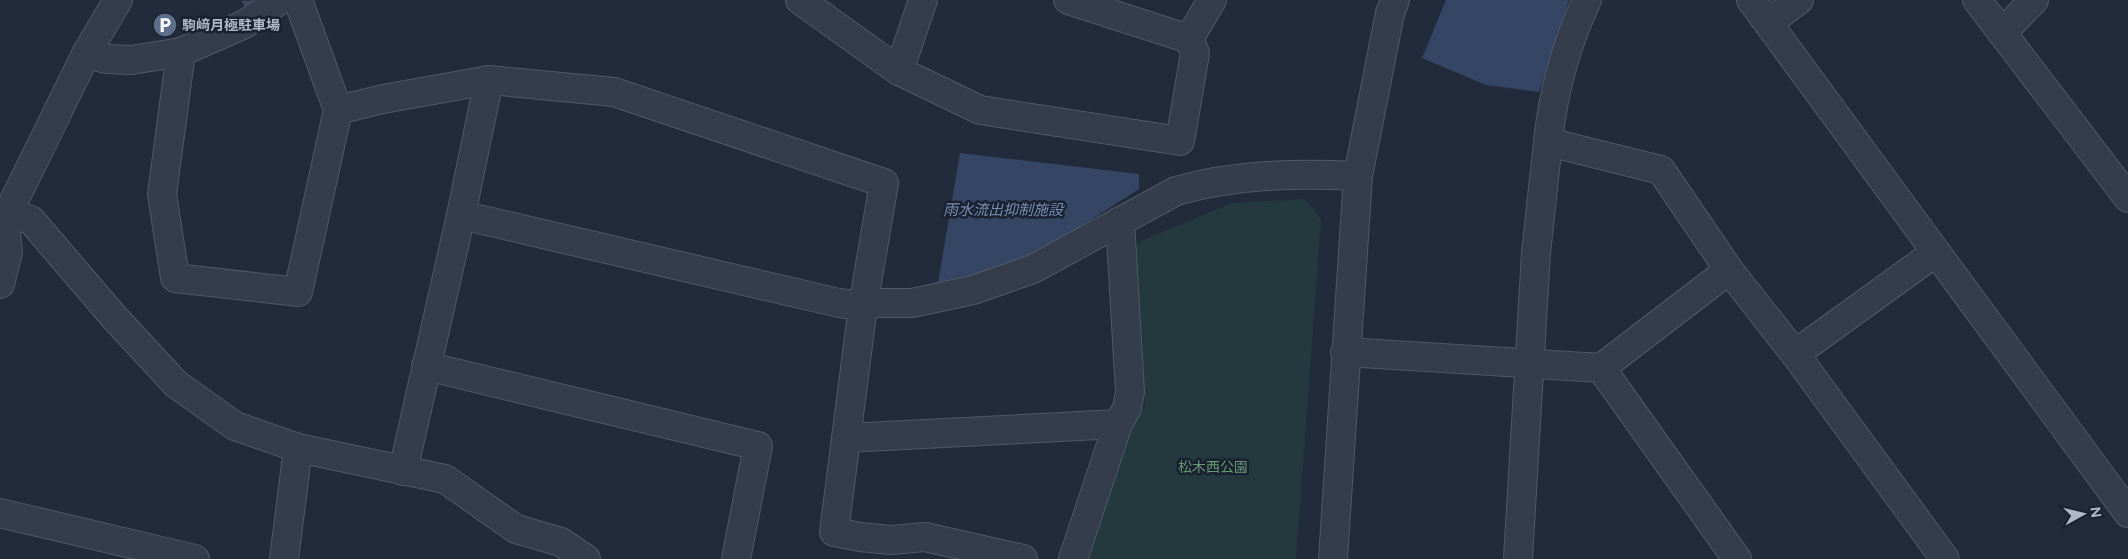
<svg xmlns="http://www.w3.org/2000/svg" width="2128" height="559" font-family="Figtree,'Noto Sans JP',sans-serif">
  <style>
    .green { fill: #23393d }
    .water { fill: #344664 }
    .building { fill: #3c495b; stroke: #1c2433 }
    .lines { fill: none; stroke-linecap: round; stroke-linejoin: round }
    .minor-casing { stroke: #505867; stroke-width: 30 }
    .minor { stroke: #353d4c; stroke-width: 28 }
    .labels { text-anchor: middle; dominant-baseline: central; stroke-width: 5; stroke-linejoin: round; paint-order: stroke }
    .poi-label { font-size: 14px; font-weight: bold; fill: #b0b8c8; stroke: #1a2231; text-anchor: start }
    .park-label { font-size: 14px; fill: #659a74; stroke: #1a2231 }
    .water-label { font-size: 15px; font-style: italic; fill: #768db2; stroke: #1a2231 }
  </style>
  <rect width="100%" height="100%" fill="#212b3c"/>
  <!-- green -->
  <polygon class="green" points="1305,199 1321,219 1296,559 1088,559 1125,443 1145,405 1135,248 1141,241 1232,203"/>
  <!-- water -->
  <g class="water">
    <polygon points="1446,0 1569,0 1539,92 1486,85 1422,58"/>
    <polygon points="960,153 1139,174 1139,189 1053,244 998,271 938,283"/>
  </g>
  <!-- building -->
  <polygon class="building" points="240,0 258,0 245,8"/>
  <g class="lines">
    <!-- minor casing -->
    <g class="minor-casing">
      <g id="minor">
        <polyline points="800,0 899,71 980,110 1180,141 1195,53 1189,39"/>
        <polyline points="1068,0 1189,39 1212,0"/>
        <polyline points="1751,0 1768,23 1799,0"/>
        <polyline points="1977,0 2128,198"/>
        <polyline points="1768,23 1936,252"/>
        <polyline points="2002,33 2034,0"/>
        <polyline points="181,52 162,194 175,278 298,292 338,110 298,0"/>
        <polyline points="86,54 106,59 132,60 181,52 245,24 280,0"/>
        <polyline points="899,71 923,0"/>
        <polyline points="338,110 383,99 489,80 614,92 884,183 863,306 834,532 860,537 891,540 925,537 1023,559"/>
        <path d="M 1548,142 C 1553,92 1566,45 1587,0"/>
        <path d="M 461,215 L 839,303 L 863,306 L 873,303 L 912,303 L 973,290 L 1033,269 L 1176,191 C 1236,174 1297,173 1358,176"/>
        <polyline points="0,222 8,213 86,54 118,0"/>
        <polyline points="0,284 8,252 5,225 8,213 31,220 114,317 176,384 235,426 298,448 445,479 516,529 561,542 586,559"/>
        <polyline points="1345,352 1601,368 1729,270"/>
        <polyline points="1795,354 1936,252 2128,513"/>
        <polyline points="426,366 758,446 736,559"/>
        <polyline points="1601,368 1737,559"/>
        <polyline points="846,438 1118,424"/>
        <polyline points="403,471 461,215 489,80"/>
        <polyline points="0,513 195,559"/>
        <polyline points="284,559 298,448"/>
        <polyline points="1073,559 1118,424 1127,408 1130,392 1120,221"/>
        <polyline points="1333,559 1358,176 1390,13 1395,0"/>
        <polyline points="1518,559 1536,253 1548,142 1661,170 1729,270 1795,354 1945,559"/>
      </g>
    </g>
    <!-- minor -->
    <use href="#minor" class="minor"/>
  </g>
  <!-- icons -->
  <defs>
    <g id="parking-disc" transform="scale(1.25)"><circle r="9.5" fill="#5c6f8a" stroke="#1a2231"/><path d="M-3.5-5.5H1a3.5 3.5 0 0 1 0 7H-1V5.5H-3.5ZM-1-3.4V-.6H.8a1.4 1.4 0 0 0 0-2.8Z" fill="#fff"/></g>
  </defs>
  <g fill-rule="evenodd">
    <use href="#parking-disc" x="165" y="25"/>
  </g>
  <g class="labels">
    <!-- poi labels -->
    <g class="poi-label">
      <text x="182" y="25">駒﨑月極駐車場</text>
    </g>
    <!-- park labels -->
    <g class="park-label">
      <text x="1213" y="467">松木西公園</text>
    </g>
    <!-- water labels -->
    <g class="water-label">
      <text x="1003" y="210">雨水流出抑制施設</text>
    </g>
  </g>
  <!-- north arrow -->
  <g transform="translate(2083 514) rotate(82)" stroke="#1a2231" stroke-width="4" paint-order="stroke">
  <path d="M0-4L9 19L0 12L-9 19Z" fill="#b0b8c8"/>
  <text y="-8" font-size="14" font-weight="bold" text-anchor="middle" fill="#b0b8c8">N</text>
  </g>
</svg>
